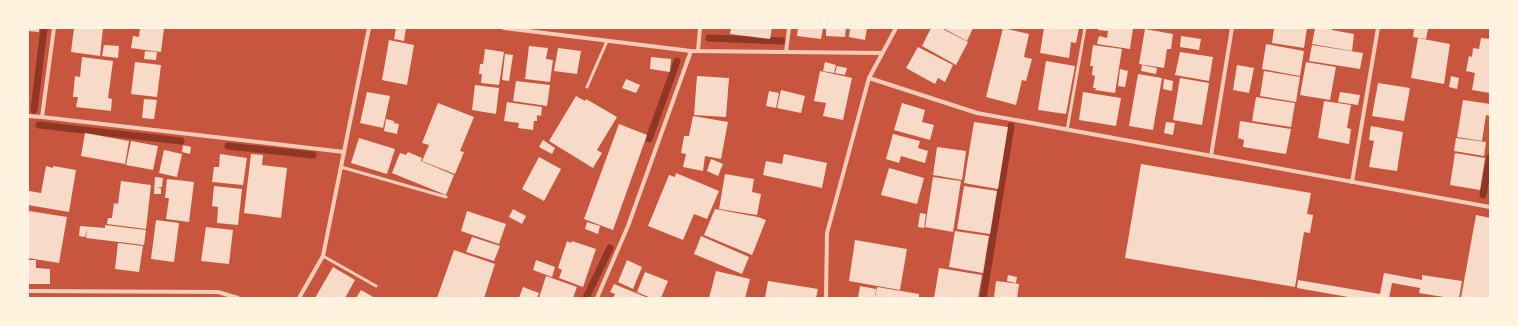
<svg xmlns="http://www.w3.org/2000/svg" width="1518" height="326" font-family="'Open Sans',sans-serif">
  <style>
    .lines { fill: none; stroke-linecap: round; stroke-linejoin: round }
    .stream { stroke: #8f3625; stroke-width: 7 }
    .building { fill: #f7dbc8 }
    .service { stroke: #f1ccb7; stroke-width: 3 }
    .minor { stroke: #f1ccb7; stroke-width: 4 }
  </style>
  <rect width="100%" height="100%" fill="#c8553d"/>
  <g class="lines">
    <!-- stream -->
    <g class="stream">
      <polyline points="709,38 782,41"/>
      <polyline points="34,110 44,28"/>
      <polyline points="39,125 181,141"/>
      <polyline points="649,139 677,61"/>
      <polyline points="228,146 313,155"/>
      <polyline points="1483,195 1490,157"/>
      <polyline points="586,298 610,248"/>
      <polyline points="983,298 1011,126"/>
    </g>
  </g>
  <!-- building -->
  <g class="building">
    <polygon points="28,28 39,28 39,32 28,31"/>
    <polygon points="74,28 103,28 100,56 71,52"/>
    <polygon points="140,28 164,28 161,52 131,48 133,36 139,37"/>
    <polygon points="396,28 406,28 404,41 394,39"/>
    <polygon points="731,28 772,28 770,39 730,34"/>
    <polygon points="798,28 823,28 821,39 797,36"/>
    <polygon points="826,28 846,28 845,37 826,36"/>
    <polygon points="850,28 867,28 865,40 849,37"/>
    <polygon points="931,28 941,28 968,42 956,65 922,46"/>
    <polygon points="943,28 973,28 967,41"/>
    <polygon points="1003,28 1029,34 1024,57 1032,59 1026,81 1022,80 1016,105 986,97"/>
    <polygon points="1044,28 1079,28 1076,43 1071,42 1069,58 1040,53"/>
    <polygon points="1098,28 1133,28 1130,49 1097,44 1099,36 1107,38 1108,31 1098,30"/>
    <polygon points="1274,28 1307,28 1304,48 1272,43"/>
    <polygon points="1315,28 1332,28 1332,30 1354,34 1352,51 1312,44"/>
    <polygon points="1414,28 1428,29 1426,39 1413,37"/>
    <polygon points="1145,29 1173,34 1171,49 1167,49 1164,68 1139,64"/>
    <polygon points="1181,36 1201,39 1199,50 1180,47"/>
    <polygon points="1418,38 1450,44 1444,84 1411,78"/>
    <polygon points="1481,38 1490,39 1490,93 1472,90 1475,73 1466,71 1469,56 1472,57 1473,48 1479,49"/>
    <polygon points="389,40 414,45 407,85 382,80"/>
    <polygon points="1266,44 1304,51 1300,76 1262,69"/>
    <polygon points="104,45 119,46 118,58 102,56"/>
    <polygon points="1093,45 1122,49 1115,93 1095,90 1096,88 1093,88 1095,76 1092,75 1093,66 1090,66"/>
    <polygon points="1312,45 1363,53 1360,69 1309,61"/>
    <polygon points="529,46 548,48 546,59 553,60 550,82 525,79"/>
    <polygon points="918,47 953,65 945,82 938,78 935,84 906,68"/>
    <polygon points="558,48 581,51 577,74 554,71"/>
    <polygon points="485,49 504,52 499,85 481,83 482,74 479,74 480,64 483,64"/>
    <polygon points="145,51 157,52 156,60 144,59"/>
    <polygon points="1180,52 1213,57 1209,81 1175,75"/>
    <polygon points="505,54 513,55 509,81 502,80"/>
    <polygon points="82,57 113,61 108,98 112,99 111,111 76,107 78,97 73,97 75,76 80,77"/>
    <polygon points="651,57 671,59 670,72 650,69"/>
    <polygon points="1046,61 1075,66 1066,114 1038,110"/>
    <polygon points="135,62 161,65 157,97 131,94"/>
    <polygon points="825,62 836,65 834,73 823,71"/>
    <polygon points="1306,62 1336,67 1330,100 1300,95"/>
    <polygon points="1142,65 1157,68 1156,74 1141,71"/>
    <polygon points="1237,65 1254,68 1249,93 1233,90"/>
    <polygon points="837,66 847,68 845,75 835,73"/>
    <polygon points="1120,69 1128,71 1125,87 1118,86"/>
    <polygon points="820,71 852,78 843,120 823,116 826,103 814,101"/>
    <polygon points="1264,71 1300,77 1296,102 1260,96"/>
    <polygon points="1138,74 1162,78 1153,130 1129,126"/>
    <polygon points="697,76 729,78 726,117 694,115"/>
    <polygon points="1451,76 1459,78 1457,89 1449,87"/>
    <polygon points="1180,78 1209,83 1202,125 1173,120"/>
    <polygon points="626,79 640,85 636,93 622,88"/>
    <polygon points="1164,79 1173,81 1172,91 1163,89"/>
    <polygon points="516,81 550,85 547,106 513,101"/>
    <polygon points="1378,83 1410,88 1404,121 1372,116"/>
    <polygon points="475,85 499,88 496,114 472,110"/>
    <polygon points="781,90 805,96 801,113 777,108"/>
    <polygon points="769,91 779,93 776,108 766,106"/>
    <polygon points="367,92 390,96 383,128 360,123"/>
    <polygon points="1083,92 1121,98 1116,126 1079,120"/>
    <polygon points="1340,92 1360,95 1358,105 1338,102"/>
    <polygon points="576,96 585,101 586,99 617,117 597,150 602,153 593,168 549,141"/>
    <polygon points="1256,97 1295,103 1291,127 1252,121"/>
    <polygon points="144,99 157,100 154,119 142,118"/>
    <polygon points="1463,100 1490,104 1490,116 1486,115 1482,141 1457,137"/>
    <polygon points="1324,101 1351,105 1347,128 1351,129 1349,144 1318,138"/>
    <polygon points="507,102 542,107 541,116 537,115 537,121 534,121 533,130 518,128 519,123 504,121"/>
    <polygon points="438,103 474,117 460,151 464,152 455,174 422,161 429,145 422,143"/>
    <polygon points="902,103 925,110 922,122 934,125 930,140 894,130"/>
    <polygon points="693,116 728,122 721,159 705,156 703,171 683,167 686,154 681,153 684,136 689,136"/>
    <polygon points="386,119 394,121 394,123 399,124 397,134 384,131"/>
    <polygon points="1240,121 1291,129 1286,154 1243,147 1244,140 1238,138"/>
    <polygon points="974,122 1008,127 998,189 964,183"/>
    <polygon points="1166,122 1175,123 1173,135 1164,133"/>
    <polygon points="619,124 647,135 613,230 584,219"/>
    <polygon points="1371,126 1403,132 1397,171 1369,167 1374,141 1369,140"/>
    <polygon points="85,133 129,141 125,164 81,156"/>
    <polygon points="893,134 920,141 918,148 928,151 925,163 901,156 899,163 886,159"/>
    <polygon points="359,138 395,149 387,174 351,163"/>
    <polygon points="1456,138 1486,142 1484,156 1454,151"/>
    <polygon points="543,140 555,148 552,154 539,147"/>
    <polygon points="131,141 158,146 153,170 126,165"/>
    <polygon points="183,145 191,147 190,154 182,152"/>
    <polygon points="937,147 966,151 962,180 933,175"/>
    <polygon points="164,150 182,154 177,177 159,173"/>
    <polygon points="408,152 422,158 421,161 454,175 446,195 392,173 400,153 406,155"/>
    <polygon points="1455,153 1485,158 1480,190 1450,185"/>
    <polygon points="220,154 247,158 243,185 212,182 214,167 219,167"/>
    <polygon points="251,154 263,155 262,165 287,168 281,218 244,213"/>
    <polygon points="784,154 827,163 822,188 763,175 766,161 782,164"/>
    <polygon points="539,157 561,169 544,201 522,189"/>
    <polygon points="711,159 723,164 718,176 707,171"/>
    <polygon points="1141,164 1311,193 1307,214 1313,215 1310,233 1304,232 1295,287 1125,258"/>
    <polygon points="46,166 53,168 53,166 76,170 69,212 28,205 29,191 41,193"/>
    <polygon points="889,168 924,178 917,204 881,195"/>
    <polygon points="676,173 719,191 707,219 694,214 683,240 648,226 669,175 675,177"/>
    <polygon points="725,174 754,179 752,192 761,194 757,215 719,209"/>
    <polygon points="155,177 163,178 162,187 157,187 161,188 161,194 154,194"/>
    <polygon points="933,177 961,181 953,232 925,227"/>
    <polygon points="167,179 194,182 189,222 166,219 169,198 165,198"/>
    <polygon points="121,181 151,185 146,229 107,224 108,218 112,218 114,203 118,204"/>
    <polygon points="214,186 242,189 238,225 217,223 218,207 212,206"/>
    <polygon points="964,186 997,191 990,234 957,229"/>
    <polygon points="513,209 526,216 522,224 509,217"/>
    <polygon points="715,209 758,217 766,220 752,255 704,235"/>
    <polygon points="29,211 67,217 59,263 28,258"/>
    <polygon points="467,211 506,224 499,244 461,231"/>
    <polygon points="920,213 926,214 924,228 918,227"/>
    <polygon points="1476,215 1490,218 1490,298 1461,298"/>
    <polygon points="156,220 179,223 174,262 151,259"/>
    <polygon points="587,222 600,226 598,234 585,229"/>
    <polygon points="105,225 146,230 144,245 86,238 87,229 85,237 79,236 80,226 105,228"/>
    <polygon points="206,227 233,230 229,264 201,261"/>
    <polygon points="955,231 989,236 983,273 949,267"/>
    <polygon points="701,236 749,257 742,274 694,254"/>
    <polygon points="472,237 500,246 494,261 466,252"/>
    <polygon points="855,240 907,249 900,290 849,281"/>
    <polygon points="567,241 571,243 572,241 596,249 583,287 559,278 562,270 558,268"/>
    <polygon points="118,243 143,246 139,272 115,269"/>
    <polygon points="454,250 495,264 484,298 437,298"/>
    <polygon points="28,260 36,260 36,268 50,269 50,284 28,284"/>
    <polygon points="536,260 555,267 552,277 533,270"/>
    <polygon points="627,260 642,267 633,289 618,282"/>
    <polygon points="333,267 355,280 345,298 315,298"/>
    <polygon points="939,268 982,275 978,298 934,298"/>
    <polygon points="716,271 750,279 745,298 709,298"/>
    <polygon points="645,272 668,281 661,298 651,298 637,292"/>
    <polygon points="1384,273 1422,280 1422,275 1462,281 1459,298 1450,298 1419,293 1420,288 1392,283 1389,298 1354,298 1297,288 1298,280 1380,294"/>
    <polygon points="1008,275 1017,277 1016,283 1007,281"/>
    <polygon points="546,276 577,287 573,298 539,298"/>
    <polygon points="768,281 818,289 816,298 765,297"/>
    <polygon points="996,281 1019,284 1017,298 994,298"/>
    <polygon points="614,284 648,298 613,298 615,294 610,292"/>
    <polygon points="860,286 876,289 875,298 858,298"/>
    <polygon points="523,287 539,293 537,298 519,298"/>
    <polygon points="877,287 919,294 919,298 875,298"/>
    <polygon points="361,290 375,298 356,298"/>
  </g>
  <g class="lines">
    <!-- service -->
    <g class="service">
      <polyline points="587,87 607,41"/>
      <polyline points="1067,130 1085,28"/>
      <polyline points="341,167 446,197"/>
      <polyline points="323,256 376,286"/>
    </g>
    <!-- minor -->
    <g class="minor">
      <polyline points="54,28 42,117 344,152"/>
      <polyline points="504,28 691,51 882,53"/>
      <polyline points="698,51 700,28"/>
      <polyline points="786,52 789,28"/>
      <polyline points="869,78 977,113 1490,207"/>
      <polyline points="28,116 42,117"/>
      <polyline points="1211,156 1232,28"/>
      <polyline points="1352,182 1378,28"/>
      <polyline points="28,291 218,292 238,298"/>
      <polyline points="299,298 323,256 369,28"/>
      <polyline points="597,298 628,226 691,51"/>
      <polyline points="826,298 827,233 869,78 896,28"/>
    </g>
  </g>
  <!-- border -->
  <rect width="1518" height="326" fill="none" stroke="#fff3e0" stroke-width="58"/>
</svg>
